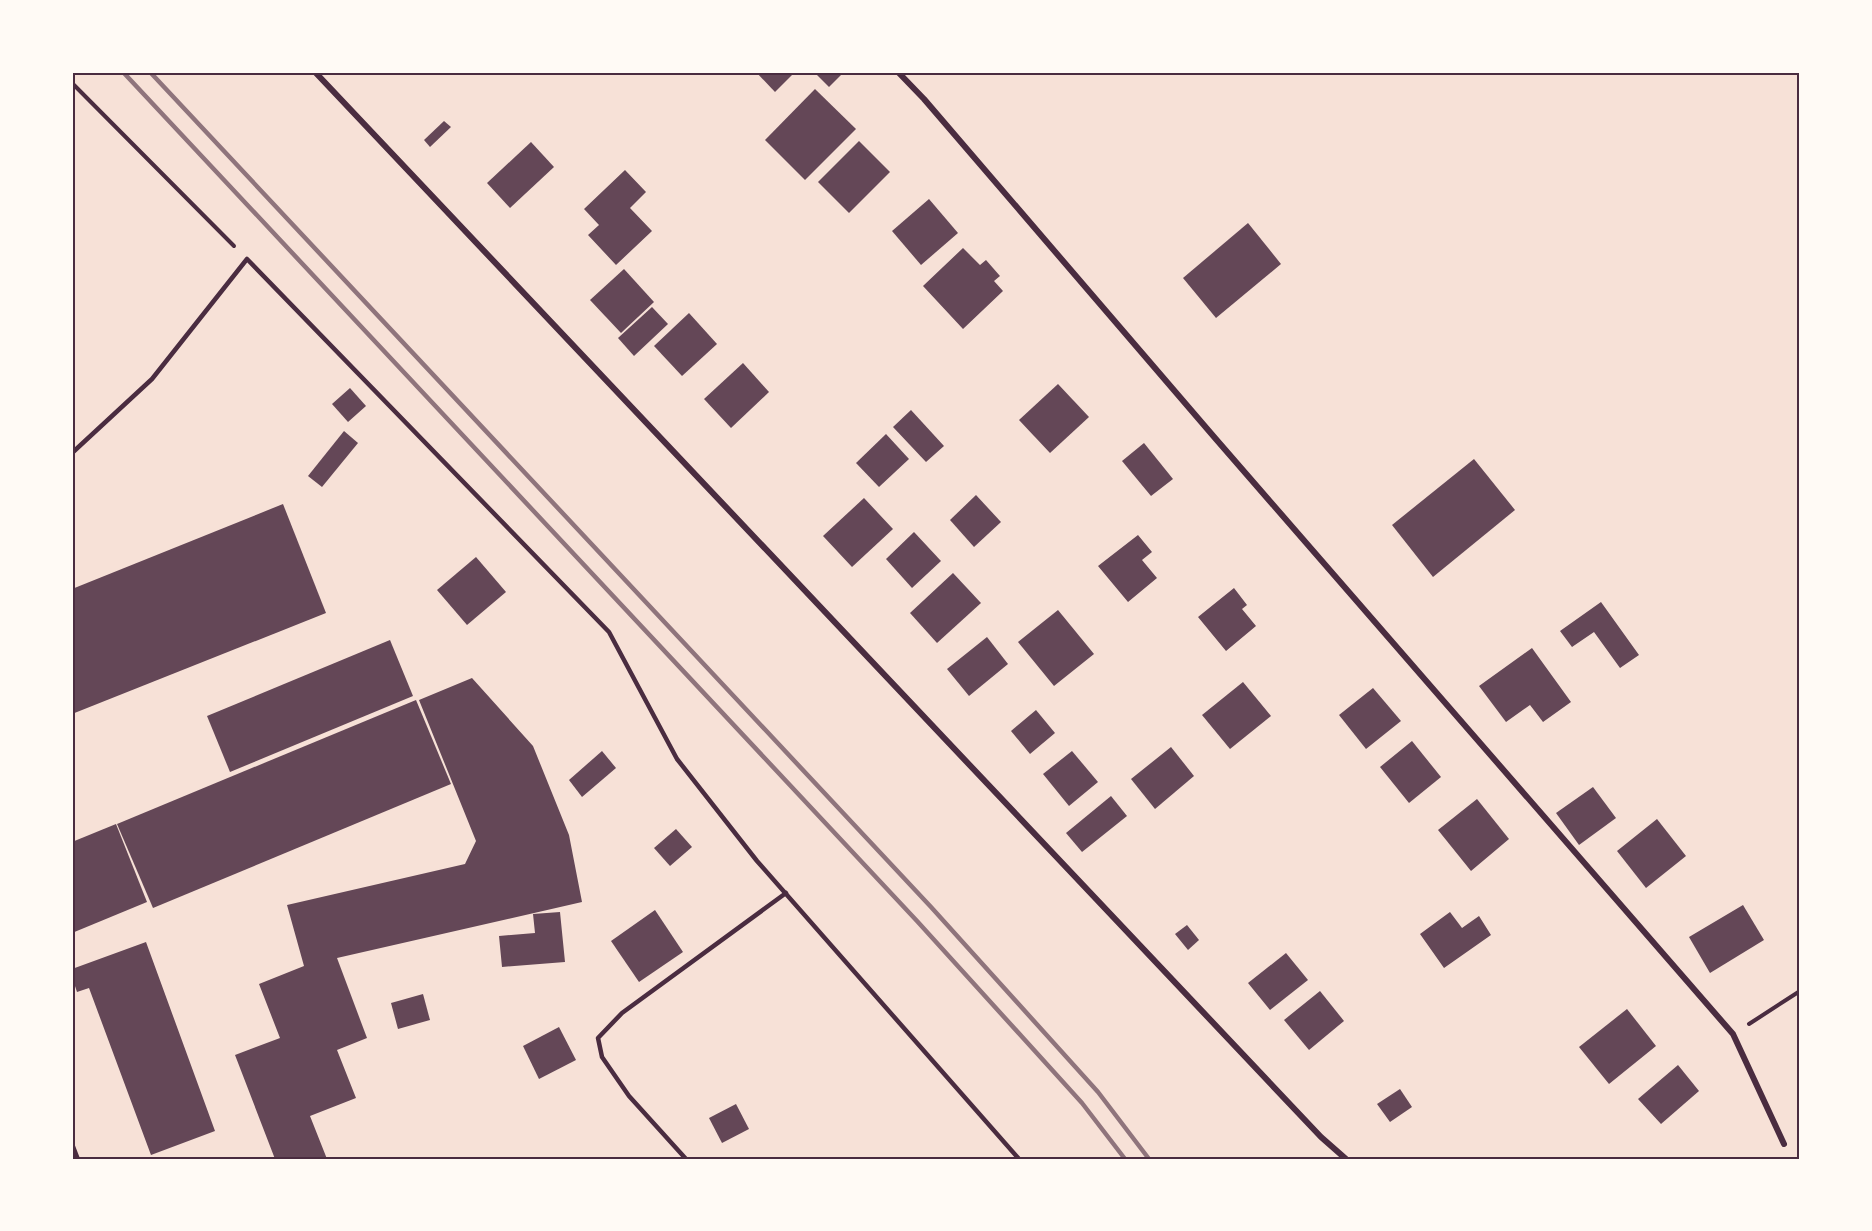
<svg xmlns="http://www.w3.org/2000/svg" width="1872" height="1231" font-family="Mulish,sans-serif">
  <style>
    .building { fill: #644757 }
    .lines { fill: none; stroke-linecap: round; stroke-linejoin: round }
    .path { stroke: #4a2c40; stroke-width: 4 }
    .service { stroke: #4a2c40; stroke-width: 4.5 }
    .minor { stroke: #4a2c40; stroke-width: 6 }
    .rail { stroke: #8f747c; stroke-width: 4.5 }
    .neatline { fill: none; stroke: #4a2c40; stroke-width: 2 }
  </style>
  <rect width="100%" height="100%" fill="#f7e1d7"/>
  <!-- building -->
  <g class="building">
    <polygon points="756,72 795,72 775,92"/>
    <polygon points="814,72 844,72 829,87"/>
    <polygon points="815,89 856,129 805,180 765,140"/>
    <polygon points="444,121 451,127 430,147 424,140"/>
    <polygon points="859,141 890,172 849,213 818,182"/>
    <polygon points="531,142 554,167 510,208 487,183"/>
    <polygon points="625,170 646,192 630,208 652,231 616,265 588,235 599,225 584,209"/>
    <polygon points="929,199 958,233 921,265 892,231"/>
    <polygon points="1248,223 1281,264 1216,318 1183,278"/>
    <polygon points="963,248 980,265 986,260 1000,276 994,281 1003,291 963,329 923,286"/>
    <polygon points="624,269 654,302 621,333 590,300"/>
    <polygon points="652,307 668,324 634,356 618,338"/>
    <polygon points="689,313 717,344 682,376 654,346"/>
    <polygon points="743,363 769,392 731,428 704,399"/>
    <polygon points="1058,384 1089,417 1050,453 1019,420"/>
    <polygon points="350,388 366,406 348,422 332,404"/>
    <polygon points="911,410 944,446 926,462 893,427"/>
    <polygon points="344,431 358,443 322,487 308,476"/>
    <polygon points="886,434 909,459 879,487 856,463"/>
    <polygon points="1144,443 1173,479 1151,496 1122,461"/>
    <polygon points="1474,459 1515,510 1433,577 1392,525"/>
    <polygon points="976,495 1001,522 974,547 950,520"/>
    <polygon points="864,498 893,529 852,567 823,536"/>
    <polygon points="283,504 326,613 72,714 72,589"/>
    <polygon points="914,532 941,561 912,588 886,559"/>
    <polygon points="1138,535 1152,552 1142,560 1157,578 1128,602 1098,566"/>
    <polygon points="476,557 506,592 467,625 437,590"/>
    <polygon points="953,573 981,603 937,643 910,613"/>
    <polygon points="1234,588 1247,605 1242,609 1256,626 1226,651 1198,617"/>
    <polygon points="1601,602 1639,655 1620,668 1594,632 1572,647 1560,631"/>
    <polygon points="1058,610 1094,654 1054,686 1018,642"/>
    <polygon points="987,637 1008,664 969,696 947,669"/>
    <polygon points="390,640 413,696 230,772 207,716"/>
    <polygon points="1532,648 1571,702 1543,722 1530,705 1506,722 1479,686"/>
    <polygon points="472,678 533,746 569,835 582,902 337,958 367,1038 337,1050 356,1098 310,1116 327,1159 275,1159 235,1055 280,1038 259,984 304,966 287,905 465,864 476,841 419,700"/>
    <polygon points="1243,682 1271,716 1230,749 1202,715"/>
    <polygon points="1373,688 1401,721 1366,749 1339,715"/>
    <polygon points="416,700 451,784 153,908 117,824"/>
    <polygon points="1036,710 1055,733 1030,754 1011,731"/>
    <polygon points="1412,741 1441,777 1409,803 1380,767"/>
    <polygon points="1171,747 1194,776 1155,809 1131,779"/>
    <polygon points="602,751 616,768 582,797 569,780"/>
    <polygon points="1072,751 1098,782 1069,806 1043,774"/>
    <polygon points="1593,787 1616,818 1579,845 1556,813"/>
    <polygon points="1111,796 1127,816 1082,852 1066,833"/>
    <polygon points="1477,799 1509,839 1471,871 1438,830"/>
    <polygon points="1657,819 1686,856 1646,888 1617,851"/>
    <polygon points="116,824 147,902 72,933 72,842"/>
    <polygon points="676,829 692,847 670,866 654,848"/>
    <polygon points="1743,905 1764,940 1710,973 1689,937"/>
    <polygon points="655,910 683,952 639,982 611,941"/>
    <polygon points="560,912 565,962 502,967 499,936 535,933 533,914"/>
    <polygon points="1450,912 1462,928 1479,916 1491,935 1444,968 1420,934"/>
    <polygon points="1187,925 1199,940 1188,950 1175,934"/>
    <polygon points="146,942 215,1131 151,1155 89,988 77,992 72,977 72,969"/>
    <polygon points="1286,953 1308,980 1270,1010 1248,983"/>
    <polygon points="1320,991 1344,1021 1309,1050 1284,1020"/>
    <polygon points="423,994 430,1020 398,1029 391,1003"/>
    <polygon points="1627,1009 1656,1046 1609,1084 1579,1047"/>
    <polygon points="559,1027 576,1060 539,1079 523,1046"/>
    <polygon points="1678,1065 1699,1091 1661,1124 1638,1099"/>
    <polygon points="1400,1089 1412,1107 1390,1122 1377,1104"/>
    <polygon points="736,1104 749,1129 722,1143 709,1118"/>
  </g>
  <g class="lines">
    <!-- path -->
    <g class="path">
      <polyline points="72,83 234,246"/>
      <polyline points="1749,1024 1800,991"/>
    </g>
    <!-- service -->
    <g class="service">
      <polyline points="72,453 152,379 247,259 609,632 677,759 757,861 1019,1159"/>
      <polyline points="686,1159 629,1096 602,1057 598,1038 622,1013 786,893"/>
    </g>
    <!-- minor -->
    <g class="minor">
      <polyline points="315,72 1321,1137 1346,1159"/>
      <polyline points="898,72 924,99 1215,438 1733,1034 1784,1144"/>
      <polyline points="72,1146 77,1159"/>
    </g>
    <!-- rail -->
    <g class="rail">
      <polyline points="123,72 917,921 1082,1103 1125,1159"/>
      <polyline points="150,72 931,907 1098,1092 1149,1159"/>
    </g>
  </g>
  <!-- border -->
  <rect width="1872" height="1231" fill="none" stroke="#fffaf5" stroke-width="147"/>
  <rect x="74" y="74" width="1724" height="1084" class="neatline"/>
</svg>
